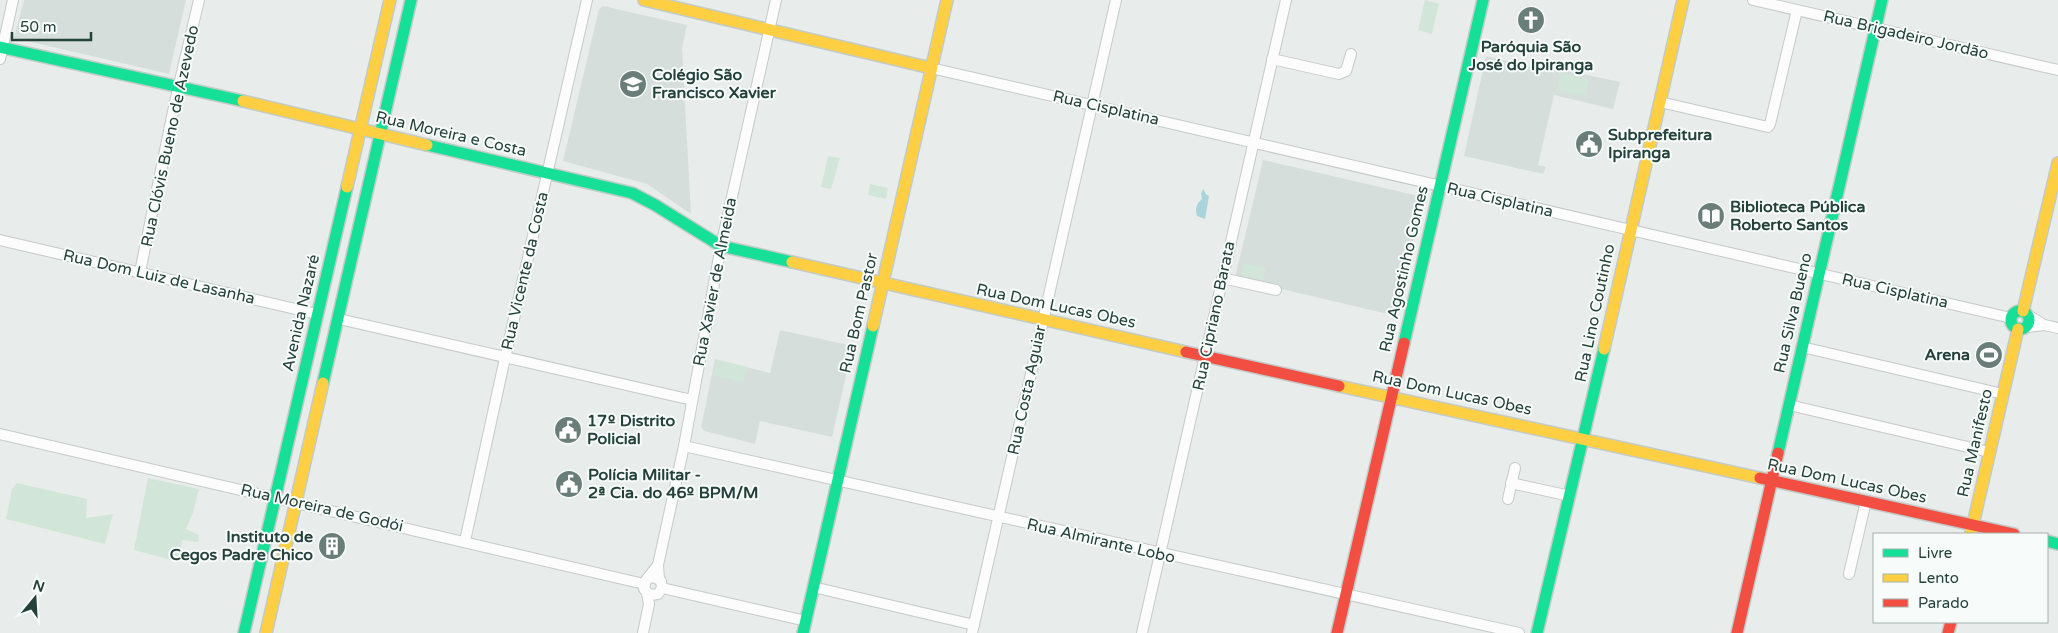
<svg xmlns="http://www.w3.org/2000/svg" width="2058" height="633" font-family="'Varela Round',sans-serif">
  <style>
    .built { fill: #d6dedb }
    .green { fill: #d1e6d8 }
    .water { fill: #a9d4db }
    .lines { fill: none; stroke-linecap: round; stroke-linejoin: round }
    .street-casing { stroke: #c5cac8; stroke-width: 12 }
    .fast-casing { stroke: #c3cbc8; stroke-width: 14 }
    .slow-casing { stroke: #c3cbc8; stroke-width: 14 }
    .jam-casing { stroke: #c3cbc8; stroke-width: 14 }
    .street { stroke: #fcfcfc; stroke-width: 10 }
    .fast { stroke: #16e098; stroke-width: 11 }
    .slow { stroke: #ffcf43; stroke-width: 11 }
    .jam { stroke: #f24e42; stroke-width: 11 }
    .labels { text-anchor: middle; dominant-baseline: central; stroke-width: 4; stroke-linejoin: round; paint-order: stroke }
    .street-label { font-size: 16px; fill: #24423a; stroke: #f7fbf9 }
    .poi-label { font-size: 16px; font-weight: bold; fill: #24423a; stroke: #f7fbf9; text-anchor: start }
  </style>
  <rect width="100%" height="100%" fill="#e8edeb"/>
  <!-- built -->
  <g class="built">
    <polygon points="24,0 186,0 169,74 14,38"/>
    <polygon points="603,6 687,25 682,48 691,214 647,184 563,161 599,9"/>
    <polygon points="1486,56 1553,72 1554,74 1555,68 1620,82 1613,109 1554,95 1538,165 1546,167 1543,174 1464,156"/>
    <polygon points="1263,160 1423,197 1396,316 1235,278"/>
    <polygon points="780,330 853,346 832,437 760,421 755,444 705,431 701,428 715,359 770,373"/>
  </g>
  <!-- green -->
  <g class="green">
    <polygon points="1425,0 1439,4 1432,34 1418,30"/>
    <polygon points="1561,73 1589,80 1585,96 1557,90"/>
    <polygon points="828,156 840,158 831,189 821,187"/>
    <polygon points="870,184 888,188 886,199 868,195"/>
    <polygon points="1244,263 1266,268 1263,280 1241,275"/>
    <polygon points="717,360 747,367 743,382 713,375"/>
    <polygon points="148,478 199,489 193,513 186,529 199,535 198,542 182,540 179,562 134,550"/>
    <polygon points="17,483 87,499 86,518 113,514 105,544 6,519 12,489"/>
  </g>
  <!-- water -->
  <path class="water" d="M 1203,189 L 1206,194 L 1209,196 L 1205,219 L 1197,216 C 1195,209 1196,204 1202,199 L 1201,194 Z"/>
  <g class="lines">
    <!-- street casing -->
    <g class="street-casing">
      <g id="street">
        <polyline points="1753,0 2058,70"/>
        <polyline points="0,59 13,0"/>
        <polyline points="1272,59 1339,74 1346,71 1351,54"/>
        <polyline points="931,68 2011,318"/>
        <polyline points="1660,102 1768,127 1770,124 1797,10"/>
        <polyline points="0,240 317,314"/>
        <polyline points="140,272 175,102 199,0"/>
        <polyline points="1222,278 1276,290"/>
        <polyline points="2028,315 2044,325 2058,328"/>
        <polyline points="339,319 692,400"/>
        <polyline points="2027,327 2044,325"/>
        <polyline points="1802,347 2003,394"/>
        <polyline points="1789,405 1989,452"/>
        <polyline points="0,434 644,584"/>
        <polyline points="684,446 1519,633"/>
        <polyline points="1511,483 1570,496"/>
        <polyline points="1508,499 1515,468"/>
        <polyline points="465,541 505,358 587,0"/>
        <polyline points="1849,574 1866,501"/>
        <polyline points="649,578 654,577 661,581 662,588 658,594 650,595 644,589 646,580 658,565"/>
        <polyline points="659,579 658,565 684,446 721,246 776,0"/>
        <polyline points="813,587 974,625"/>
        <polyline points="662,588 806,621"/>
        <polyline points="643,633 649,604 647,593"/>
        <polyline points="972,633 1116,0"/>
        <polyline points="1142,633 1286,0"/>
      </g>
    </g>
    <!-- fast casing -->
    <g class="fast-casing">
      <g id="fast">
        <polyline points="0,47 243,101"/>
        <polyline points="427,145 632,193 655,205 721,246 792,262"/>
        <circle cx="2020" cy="320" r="9"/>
        <polyline points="1404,343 1483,0"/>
        <polyline points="323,383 411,0"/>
        <polyline points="1778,453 1882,0"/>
        <polyline points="2047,541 2058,544"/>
        <polyline points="244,633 347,187"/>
        <polyline points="803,633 873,326"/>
        <polyline points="1537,633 1604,349"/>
      </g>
    </g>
    <!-- slow casing -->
    <g class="slow-casing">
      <g id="slow">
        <polyline points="644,0 931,68"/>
        <polyline points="243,101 427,145"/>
        <polyline points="347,187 390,0"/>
        <polyline points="792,262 1186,352"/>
        <polyline points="2023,311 2058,163"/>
        <polyline points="873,326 947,0"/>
        <polyline points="1604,349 1683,0"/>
        <polyline points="1339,386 1760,478"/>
        <polyline points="1971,533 2018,329"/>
        <polyline points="266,633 323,383"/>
      </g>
    </g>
    <!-- jam casing -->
    <g class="jam-casing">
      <g id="jam">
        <polyline points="1186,352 1339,386"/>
        <polyline points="1760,478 2014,534"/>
        <polyline points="1337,633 1404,343"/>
        <polyline points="1737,633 1778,453"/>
        <polyline points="1948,633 1951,622"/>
      </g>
    </g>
    <!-- street -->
    <use href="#street" class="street"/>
    <!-- fast -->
    <use href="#fast" class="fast"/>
    <!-- slow -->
    <use href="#slow" class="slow"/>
    <!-- jam -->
    <use href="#jam" class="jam"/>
  </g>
  <!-- icons -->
  <defs>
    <g id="church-disc" transform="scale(1.4375)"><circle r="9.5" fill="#697e78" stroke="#f7fbf9"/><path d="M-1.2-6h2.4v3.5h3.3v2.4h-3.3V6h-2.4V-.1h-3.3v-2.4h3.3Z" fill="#fff"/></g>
    <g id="school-disc" transform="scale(1.4375)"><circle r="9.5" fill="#697e78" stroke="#f7fbf9"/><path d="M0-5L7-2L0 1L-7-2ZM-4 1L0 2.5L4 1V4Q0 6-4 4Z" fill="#fff"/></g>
    <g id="civic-disc" transform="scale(1.4375)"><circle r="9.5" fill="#697e78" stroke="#f7fbf9"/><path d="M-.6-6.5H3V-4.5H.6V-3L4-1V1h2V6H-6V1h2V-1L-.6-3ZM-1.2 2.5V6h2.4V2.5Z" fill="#fff"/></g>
    <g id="library-disc" transform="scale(1.4375)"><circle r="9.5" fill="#697e78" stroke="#f7fbf9"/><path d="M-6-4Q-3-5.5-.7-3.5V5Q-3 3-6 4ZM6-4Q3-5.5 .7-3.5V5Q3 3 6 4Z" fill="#fff"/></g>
    <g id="stadium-disc" transform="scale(1.4375)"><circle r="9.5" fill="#697e78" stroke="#f7fbf9"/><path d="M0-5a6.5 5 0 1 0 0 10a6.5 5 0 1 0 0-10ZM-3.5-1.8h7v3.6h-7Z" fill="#fff"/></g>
    <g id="building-disc" transform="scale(1.4375)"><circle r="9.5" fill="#697e78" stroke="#f7fbf9"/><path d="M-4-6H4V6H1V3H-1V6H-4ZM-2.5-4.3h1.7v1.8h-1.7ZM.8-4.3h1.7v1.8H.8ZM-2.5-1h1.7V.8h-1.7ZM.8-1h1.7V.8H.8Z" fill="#fff"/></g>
  </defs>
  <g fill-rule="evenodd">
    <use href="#church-disc" x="1531" y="20"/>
    <use href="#school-disc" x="633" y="84"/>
    <use href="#civic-disc" x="1589" y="144"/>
    <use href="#library-disc" x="1711" y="216"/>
    <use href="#stadium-disc" x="1989" y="355"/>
    <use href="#civic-disc" x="568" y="430"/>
    <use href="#civic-disc" x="569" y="484"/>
    <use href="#building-disc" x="332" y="546"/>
  </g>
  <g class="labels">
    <!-- street labels -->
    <g class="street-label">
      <text transform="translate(1906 35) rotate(13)">Rua Brigadeiro Jordão</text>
      <text transform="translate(1106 108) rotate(13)">Rua Cisplatina</text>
      <text transform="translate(451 134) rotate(13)">Rua Moreira e Costa</text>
      <text transform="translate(170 136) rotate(-78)">Rua Clóvis Bueno de Azevedo</text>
      <text transform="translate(1500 200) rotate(13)">Rua Cisplatina</text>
      <text transform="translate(1404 269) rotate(-77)">Rua Agostinho Gomes</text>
      <text transform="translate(525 271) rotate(-77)">Rua Vicente da Costa</text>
      <text transform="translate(159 277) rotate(13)">Rua Dom Luiz de Lasanha</text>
      <text transform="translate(715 282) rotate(-79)">Rua Xavier de Almeida</text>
      <text transform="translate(1895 291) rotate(13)">Rua Cisplatina</text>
      <text transform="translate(1056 306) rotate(12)">Rua Dom Lucas Obes</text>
      <text transform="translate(301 313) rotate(-77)">Avenida Nazaré</text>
      <text transform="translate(859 313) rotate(-77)">Rua Bom Pastor</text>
      <text transform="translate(1595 313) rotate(-78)">Rua Lino Coutinho</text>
      <text transform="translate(1793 313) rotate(-77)">Rua Silva Bueno</text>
      <text transform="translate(1214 316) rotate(-78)">Rua Cipriano Barata</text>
      <text transform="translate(1027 390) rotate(-78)">Rua Costa Aguiar</text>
      <text transform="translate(1452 393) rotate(12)">Rua Dom Lucas Obes</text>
      <text transform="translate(1975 443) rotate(-77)">Rua Manifesto</text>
      <text transform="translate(1847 481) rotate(12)">Rua Dom Lucas Obes</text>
      <text transform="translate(322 508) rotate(13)">Rua Moreira de Godói</text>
      <text transform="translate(1101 541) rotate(13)">Rua Almirante Lobo</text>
    </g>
    <!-- poi labels -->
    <g class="poi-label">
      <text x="1531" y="47" text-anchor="middle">Paróquia São<tspan x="1531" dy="18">José do Ipiranga</tspan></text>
      <text x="652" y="75">Colégio São<tspan x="652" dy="18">Francisco Xavier</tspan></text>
      <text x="1608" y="135">Subprefeitura<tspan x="1608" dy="18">Ipiranga</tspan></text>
      <text x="1730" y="207">Biblioteca Pública<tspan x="1730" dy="18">Roberto Santos</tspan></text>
      <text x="1970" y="355" text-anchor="end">Arena</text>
      <text x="587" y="421">17º Distrito<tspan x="587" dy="18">Policial</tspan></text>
      <text x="588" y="475">Polícia Militar -<tspan x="588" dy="18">2ª Cia. do 46º BPM/M</tspan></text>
      <text x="313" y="537" text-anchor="end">Instituto de<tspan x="313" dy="18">Cegos Padre Chico</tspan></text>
    </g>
  </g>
  <!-- legend -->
  <rect x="1873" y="533" width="175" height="90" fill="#f7fbf9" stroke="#a3b1ad"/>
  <rect x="1883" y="549" width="25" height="8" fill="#16e098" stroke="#a3b1ad"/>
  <text x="1918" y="558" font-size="15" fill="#24423a">Livre</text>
  <rect x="1883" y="574" width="25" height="8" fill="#ffcf43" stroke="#a3b1ad"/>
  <text x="1918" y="583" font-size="15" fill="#24423a">Lento</text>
  <rect x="1883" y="599" width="25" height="8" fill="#f24e42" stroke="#a3b1ad"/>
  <text x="1918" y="608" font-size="15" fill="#24423a">Parado</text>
  <!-- north arrow -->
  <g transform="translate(35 598) rotate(18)" stroke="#f7fbf9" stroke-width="4" paint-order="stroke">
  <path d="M0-4L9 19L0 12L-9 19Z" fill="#24423a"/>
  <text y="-8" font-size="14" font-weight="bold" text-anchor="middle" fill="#24423a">N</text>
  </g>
  <!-- scale -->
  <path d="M12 32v8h79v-8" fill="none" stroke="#24423a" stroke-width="2.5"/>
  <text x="20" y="32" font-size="15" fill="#24423a" stroke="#f7fbf9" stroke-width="4" paint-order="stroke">50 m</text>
</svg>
